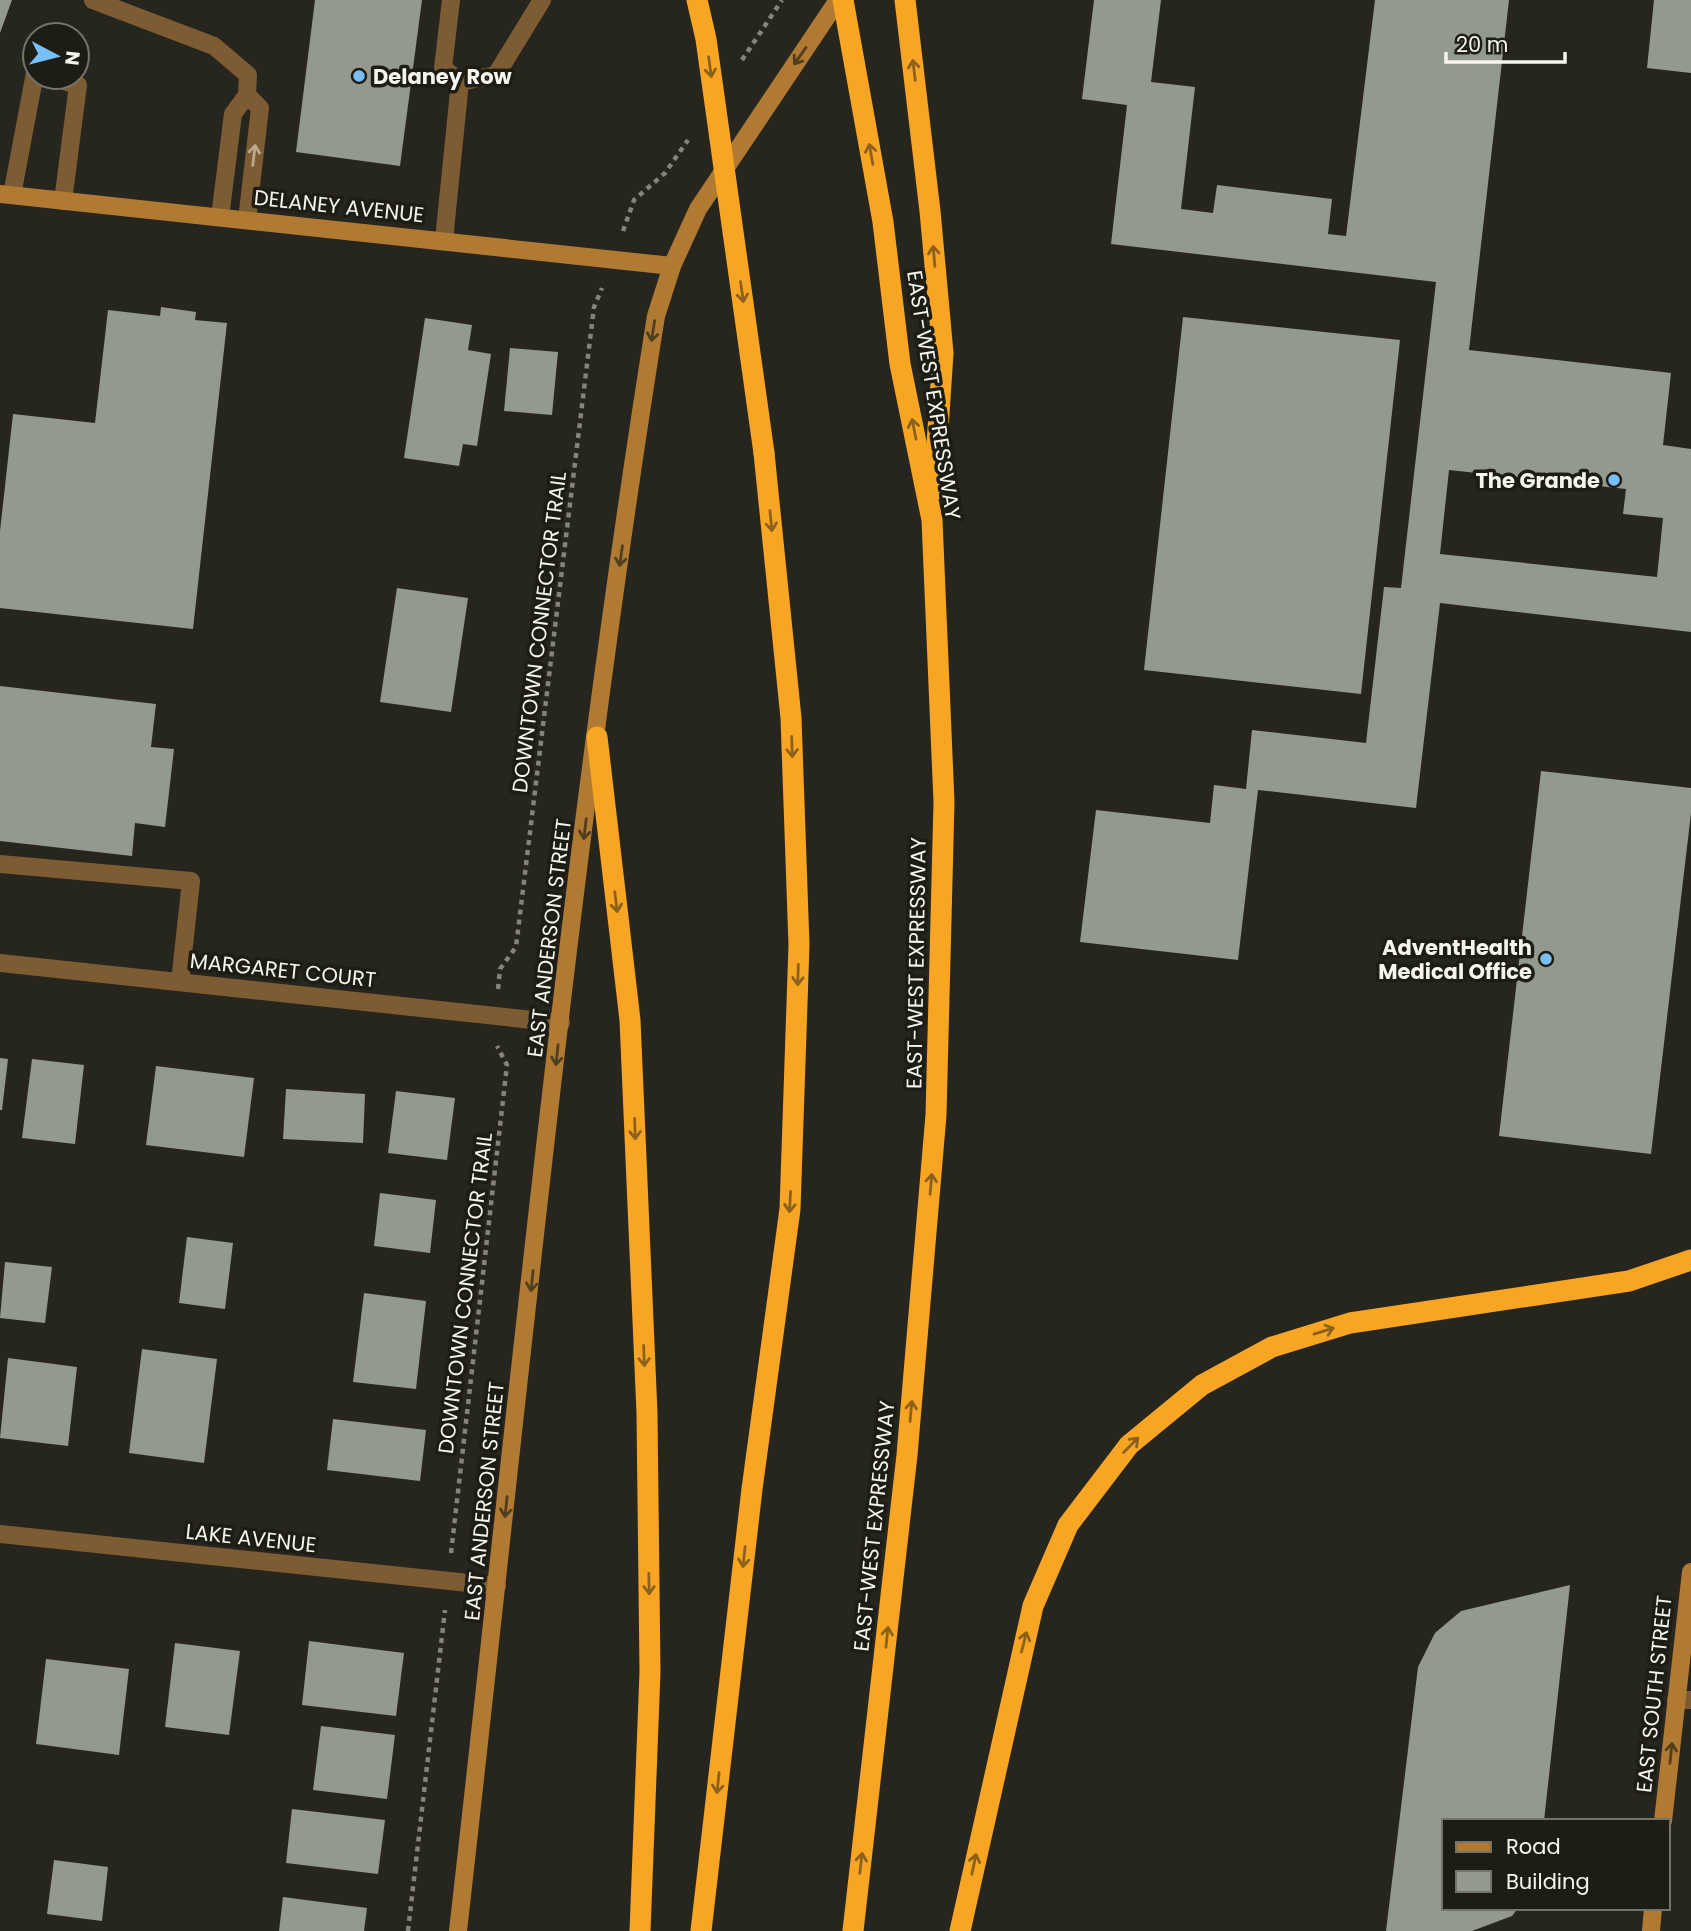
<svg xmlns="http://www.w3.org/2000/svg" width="1691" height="1931" font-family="Poppins,sans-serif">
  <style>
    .building { fill: #949990; fill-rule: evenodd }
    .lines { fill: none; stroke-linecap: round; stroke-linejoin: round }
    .path { stroke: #84837c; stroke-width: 4.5; stroke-dasharray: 5 5; stroke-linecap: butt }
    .lane { stroke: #7e5c33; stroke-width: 18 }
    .street { stroke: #7e5c33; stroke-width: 18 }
    .secondary { stroke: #b07a32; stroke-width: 18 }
    .highway { stroke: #f9a524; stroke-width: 21 }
    .highway-bridge { stroke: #f9a524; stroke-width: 21 }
    .oneway { stroke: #513e1f }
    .oneway2 { stroke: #8c611c }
    .oneway3 { stroke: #baa891 }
    .poi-dot { fill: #78bff7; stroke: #1e1d15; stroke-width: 2.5 }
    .labels { text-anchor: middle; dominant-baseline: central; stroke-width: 7; stroke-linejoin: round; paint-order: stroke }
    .poi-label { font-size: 21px; font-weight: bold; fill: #f5f4ef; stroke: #1e1d15; text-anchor: end }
    .street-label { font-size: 21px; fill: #f5f4ef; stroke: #1e1d15 }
  </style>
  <rect width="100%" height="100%" fill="#27261e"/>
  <!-- building -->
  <g class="building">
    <polygon points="0,0 12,0 0,33"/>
    <polygon points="315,0 422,0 400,166 296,152"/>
    <path d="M 1094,0 L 1161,0 L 1151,82 L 1195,87 L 1181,209 L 1213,213 L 1217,185 L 1332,199 L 1328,234 L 1346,236 L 1375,0 L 1509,0 L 1469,350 L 1671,373 L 1663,445 L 1691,449 L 1691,632 L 1440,603 L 1416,808 L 1258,790 L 1238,960 L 1080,942 L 1096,810 L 1210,823 L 1214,785 L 1246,789 L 1252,730 L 1366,743 L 1384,587 L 1401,588 L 1436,282 L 1111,244 L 1127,105 L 1082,99 ZM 1449,470 L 1626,489 L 1623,514 L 1663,518 L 1657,577 L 1440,554 Z"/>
    <polygon points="1654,0 1691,0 1691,73 1647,68"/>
    <polygon points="161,307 196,312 195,320 227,323 193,629 0,608 0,531 13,414 95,423 108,310 160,316"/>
    <polygon points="1183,317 1400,340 1361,694 1144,670"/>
    <polygon points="425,318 472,325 468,350 491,354 477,446 463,444 459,466 404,458"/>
    <polygon points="510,348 558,352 552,415 504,411"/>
    <polygon points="397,588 468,598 451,712 380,702"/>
    <polygon points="0,686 156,704 151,747 174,749 165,827 135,823 132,856 0,841"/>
    <polygon points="1541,771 1691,788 1691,813 1651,1154 1499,1136"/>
    <polygon points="0,1058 8,1059 2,1110 0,1110"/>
    <polygon points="32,1059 84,1065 75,1144 22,1138"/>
    <polygon points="156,1066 254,1078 244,1157 146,1145"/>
    <polygon points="286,1089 365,1094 363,1143 283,1139"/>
    <polygon points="396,1091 455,1098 447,1160 388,1153"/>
    <polygon points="380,1193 436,1200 430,1253 374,1246"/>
    <polygon points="187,1237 233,1243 225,1309 179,1303"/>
    <polygon points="5,1262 52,1267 45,1323 0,1318"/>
    <polygon points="364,1293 426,1301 416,1389 353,1382"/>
    <polygon points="142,1349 217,1359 204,1463 129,1453"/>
    <polygon points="8,1358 77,1367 68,1446 0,1438"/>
    <polygon points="333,1419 426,1430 420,1481 327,1470"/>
    <polygon points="1570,1585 1544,1821 1444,1821 1444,1908 1518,1908 1512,1916 1472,1931 1386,1931 1418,1667 1435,1633 1461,1611"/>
    <polygon points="309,1641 404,1653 396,1716 302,1705"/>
    <polygon points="175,1643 240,1651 229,1735 165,1727"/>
    <polygon points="46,1659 129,1669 119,1755 36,1744"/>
    <polygon points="321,1726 395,1735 387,1799 313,1790"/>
    <polygon points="292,1809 385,1820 378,1874 286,1863"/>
    <polygon points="54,1860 108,1867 102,1921 47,1914"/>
    <polygon points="283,1897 367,1908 364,1931 279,1931"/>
  </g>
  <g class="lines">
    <!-- path -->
    <g class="path">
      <polyline points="742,60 782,0"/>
      <polyline points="623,231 634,200 665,173 688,140"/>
      <polyline points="498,989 500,969 516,947 594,307 602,288"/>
      <polyline points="451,1553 507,1065 497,1046"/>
      <polyline points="408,1931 445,1610"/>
    </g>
    <!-- lane -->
    <g class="lane">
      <polyline points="93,0 214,46 248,75 247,95 233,114 220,217"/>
      <polyline points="451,0 443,68 460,82"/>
      <polyline points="50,77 78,85 63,201"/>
      <polyline points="12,195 35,73"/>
      <polyline points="247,220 260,108 247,95"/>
      <polyline points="444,240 460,82 496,75 542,0"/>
      <polyline points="0,864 191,881 180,982"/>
    </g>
    <!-- street -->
    <g class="street">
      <polyline points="0,963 561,1023"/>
      <polyline points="0,1534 497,1586"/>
      <polyline points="1676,1700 1691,1700"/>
    </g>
    <!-- secondary -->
    <g class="secondary">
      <polyline points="0,194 672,266"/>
      <polyline points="1663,1821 1691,1572"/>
      <path d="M 458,1931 C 519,1393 570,852 656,316 L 672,266 L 698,209 L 838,0"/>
      <polyline points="1651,1931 1653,1908"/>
    </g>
    <!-- highway -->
    <g class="highway">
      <polyline points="843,0 883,222 900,364 932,520 944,802 936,1115 907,1455 853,1931"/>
      <polyline points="905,0 930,211 943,353 934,490"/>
      <polyline points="597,737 630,1020 647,1413 650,1672 640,1931"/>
      <polyline points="701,1931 752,1489 790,1209 799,945 791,718 764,453"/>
      <polyline points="960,1931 1033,1606 1068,1525 1129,1445 1202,1385 1272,1347 1350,1323 1629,1281 1691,1260"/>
    </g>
    <!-- highway-bridge -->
    <polyline class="highway-bridge" points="697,0 706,39 764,453"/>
  </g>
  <!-- one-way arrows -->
  <defs><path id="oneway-shaft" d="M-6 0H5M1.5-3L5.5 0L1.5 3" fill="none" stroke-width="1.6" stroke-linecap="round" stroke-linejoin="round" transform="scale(1.75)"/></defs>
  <g class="oneway">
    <use href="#oneway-shaft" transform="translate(800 56) rotate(125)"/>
    <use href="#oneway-shaft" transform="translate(653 331) rotate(99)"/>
    <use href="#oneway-shaft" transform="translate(621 556) rotate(98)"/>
    <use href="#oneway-shaft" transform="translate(585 829) rotate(97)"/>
    <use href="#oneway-shaft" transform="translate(557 1055) rotate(96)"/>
    <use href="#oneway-shaft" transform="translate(532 1281) rotate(96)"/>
    <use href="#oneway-shaft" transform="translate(506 1507) rotate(96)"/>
    <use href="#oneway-shaft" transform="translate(1671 1753) rotate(-84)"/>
  </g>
  <g class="oneway2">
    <use href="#oneway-shaft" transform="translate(710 67) rotate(82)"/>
    <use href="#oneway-shaft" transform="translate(914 70) rotate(-97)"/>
    <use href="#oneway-shaft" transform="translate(871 154) rotate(-100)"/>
    <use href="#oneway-shaft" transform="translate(934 256) rotate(-95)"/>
    <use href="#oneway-shaft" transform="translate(742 292) rotate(82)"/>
    <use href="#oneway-shaft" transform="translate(914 429) rotate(-101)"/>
    <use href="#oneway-shaft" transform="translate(771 521) rotate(84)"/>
    <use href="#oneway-shaft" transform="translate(792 747) rotate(88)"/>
    <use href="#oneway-shaft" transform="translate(616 902) rotate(83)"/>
    <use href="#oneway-shaft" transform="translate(798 975) rotate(92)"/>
    <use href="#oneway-shaft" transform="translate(635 1129) rotate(88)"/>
    <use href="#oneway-shaft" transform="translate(931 1184) rotate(-85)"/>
    <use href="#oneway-shaft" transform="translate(790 1202) rotate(93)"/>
    <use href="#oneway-shaft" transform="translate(1324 1331) rotate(-17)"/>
    <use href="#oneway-shaft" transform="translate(644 1356) rotate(88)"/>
    <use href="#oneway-shaft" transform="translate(911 1411) rotate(-85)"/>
    <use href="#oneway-shaft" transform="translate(1131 1445) rotate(-45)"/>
    <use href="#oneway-shaft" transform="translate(744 1557) rotate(96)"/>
    <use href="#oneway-shaft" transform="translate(649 1584) rotate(89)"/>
    <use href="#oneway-shaft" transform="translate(887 1637) rotate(-84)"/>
    <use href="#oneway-shaft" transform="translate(1024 1642) rotate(-76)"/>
    <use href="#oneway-shaft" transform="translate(718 1783) rotate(96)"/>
    <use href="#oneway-shaft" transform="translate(861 1863) rotate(-83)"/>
    <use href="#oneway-shaft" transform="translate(974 1864) rotate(-78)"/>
  </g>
  <use class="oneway3" href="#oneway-shaft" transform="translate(254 155) rotate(-83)"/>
  <!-- markers -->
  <g class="poi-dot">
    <circle cx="359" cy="76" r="7"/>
    <circle cx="1614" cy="480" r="7"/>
    <circle cx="1546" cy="959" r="7"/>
  </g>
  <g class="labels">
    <!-- poi labels -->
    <g class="poi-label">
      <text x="373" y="76" text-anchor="start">Delaney Row</text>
      <text x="1600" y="480">The Grande</text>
      <text x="1532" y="947">AdventHealth<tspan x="1532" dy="24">Medical Office</tspan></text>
    </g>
    <!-- street labels -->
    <g class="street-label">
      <text transform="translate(339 206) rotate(6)">DELANEY AVENUE</text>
      <text transform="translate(934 395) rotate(81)">EAST-WEST EXPRESSWAY</text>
      <text transform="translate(539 632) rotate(-83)">DOWNTOWN CONNECTOR TRAIL</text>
      <text transform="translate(549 938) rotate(-83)">EAST ANDERSON STREET</text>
      <text transform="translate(916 963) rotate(-89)">EAST-WEST EXPRESSWAY</text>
      <text transform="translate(283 970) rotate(6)">MARGARET COURT</text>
      <text transform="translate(465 1293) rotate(-83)">DOWNTOWN CONNECTOR TRAIL</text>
      <text transform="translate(484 1501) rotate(-84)">EAST ANDERSON STREET</text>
      <text transform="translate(874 1526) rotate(-84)">EAST-WEST EXPRESSWAY</text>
      <text transform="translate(251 1538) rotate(6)">LAKE AVENUE</text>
      <text transform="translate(1654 1694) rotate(-84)">EAST SOUTH STREET</text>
    </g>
  </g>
  <!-- legend -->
  <rect x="1442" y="1819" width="228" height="91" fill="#1e1d15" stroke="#74736c" stroke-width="2"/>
  <rect x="1456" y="1842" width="35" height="10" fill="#b07a32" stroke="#74736c" stroke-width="2"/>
  <text x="1506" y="1854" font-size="21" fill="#f5f4ef">Road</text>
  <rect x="1456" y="1871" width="35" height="21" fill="#949990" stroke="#74736c" stroke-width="2"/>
  <text x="1506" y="1889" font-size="21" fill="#f5f4ef">Building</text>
  <!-- north arrow -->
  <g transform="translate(56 56) rotate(97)"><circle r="33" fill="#1e1d15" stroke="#74736c" stroke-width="2"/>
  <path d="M0-5L12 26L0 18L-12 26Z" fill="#78bff7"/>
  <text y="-10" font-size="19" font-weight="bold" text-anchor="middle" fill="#f5f4ef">N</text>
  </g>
  <!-- scale -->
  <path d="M1446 52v10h119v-10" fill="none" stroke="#f5f4ef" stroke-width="3.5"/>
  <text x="1456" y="52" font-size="21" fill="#f5f4ef" stroke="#1e1d15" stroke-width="5" paint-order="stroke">20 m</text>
</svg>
